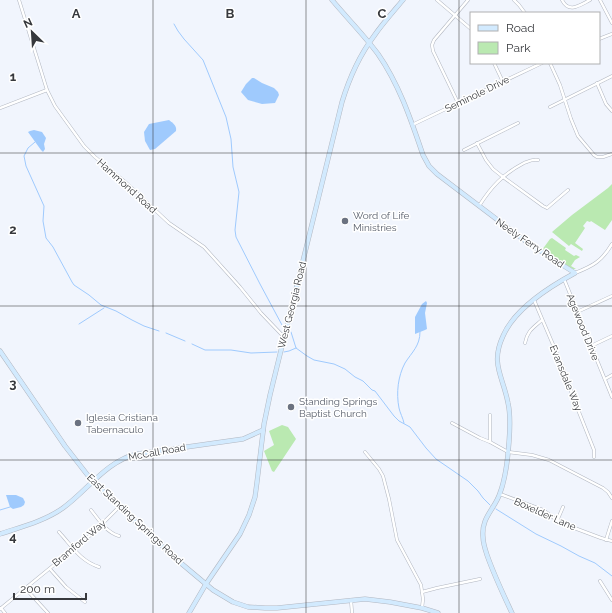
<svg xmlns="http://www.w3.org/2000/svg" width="612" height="613" font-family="Raleway,sans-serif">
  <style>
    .green { fill: #bae9b1 }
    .water { fill: #9fcafd }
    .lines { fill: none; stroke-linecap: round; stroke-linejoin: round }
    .stream { stroke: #9fcafd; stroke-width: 1 }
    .street-casing { stroke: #b2b7c1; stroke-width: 3.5 }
    .secondary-casing { stroke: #b2b7c1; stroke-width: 5 }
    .street { stroke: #fff; stroke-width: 2.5 }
    .secondary { stroke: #d2eafe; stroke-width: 4 }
    .grid { fill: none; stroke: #37393d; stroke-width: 1; stroke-opacity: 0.55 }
    .worship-dot { fill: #6b7280; stroke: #fff; stroke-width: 1.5 }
    .labels { text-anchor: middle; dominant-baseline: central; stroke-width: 3; stroke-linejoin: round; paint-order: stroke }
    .street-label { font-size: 10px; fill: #37393d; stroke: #fff }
    .worship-label { font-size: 10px; fill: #5b616d; stroke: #fff; text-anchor: start }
    .grid-label { font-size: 13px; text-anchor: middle; font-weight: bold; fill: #37393d; stroke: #fff; stroke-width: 3; stroke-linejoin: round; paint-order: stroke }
  </style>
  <rect width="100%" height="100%" fill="#f1f5fd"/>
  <!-- green -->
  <g class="green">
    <polygon points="612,184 612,220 605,230 591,221 590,222 587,221 583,226 585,228 575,243 583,249 582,251 571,244 569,246 552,232 572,215 608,188"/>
    <polygon points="552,238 566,248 565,250 574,256 576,255 580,257 575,260 571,266 576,269 573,269 542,250 550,239"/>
    <polygon points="282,425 288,427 296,439 274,472 272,471 264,451 274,445 269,431"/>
  </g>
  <!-- water -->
  <g class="water">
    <polygon points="252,78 254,78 262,83 274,88 278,92 279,95 275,103 262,104 248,100 241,92 246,84"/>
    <path d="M 169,120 C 173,123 177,126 176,131 L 155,149 L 150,150 L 145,141 L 144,132 L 149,124 Z"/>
    <polygon points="34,130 42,132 46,138 44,144 45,149 43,152 41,150 28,132 30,131"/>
    <polygon points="426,301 427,303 425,313 427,329 425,330 415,334 415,317 422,304"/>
    <polygon points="6,495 16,495 23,498 25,502 24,505 21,507 13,509 10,507"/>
  </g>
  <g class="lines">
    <!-- stream -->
    <g class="stream">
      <polyline points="174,24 178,31 184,39 203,60 226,117 231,139 233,167 239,192 235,230 236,237 260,284 282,325"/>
      <polyline points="35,142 28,148 24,156 26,166 44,206 43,221 46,238 53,247 72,282 74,285 89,295 101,305 116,311 132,320 144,326 159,331"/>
      <polyline points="79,324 104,308"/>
      <polyline points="291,332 296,348 307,356 314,360 334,364 345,369 355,377 363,381 372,390 375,391 394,416 399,421 410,427 426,448 436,459 468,481 478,491 483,498 490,505"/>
      <polyline points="166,333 185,341"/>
      <polyline points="192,344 205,350 231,350 251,353 277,352"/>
      <polyline points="284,352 289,351 296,348"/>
      <path d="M 404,423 C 403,418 400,413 399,408 C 396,393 398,376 405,363 C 412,352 420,346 420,332"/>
      <polyline points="496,509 536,534 561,546 579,556 595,563 612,576"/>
      <polyline points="0,510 10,507"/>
    </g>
    <!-- street casing -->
    <g class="street-casing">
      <g id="street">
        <polyline points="19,0 47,90 55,106 84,146 95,157 124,181 169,223 204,247 240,287 261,313 284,337"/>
        <polyline points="437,0 471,29"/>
        <polyline points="514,0 519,5 525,13"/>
        <path d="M 562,0 C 569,14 580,5 590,0"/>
        <polyline points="600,0 612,23"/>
        <polyline points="599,39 612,34"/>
        <polyline points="494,63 503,82"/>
        <polyline points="550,63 560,85 571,119 578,136 594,155 597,157 603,157 612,154"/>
        <polyline points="597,83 606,104 612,111"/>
        <polyline points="458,103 433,51 432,45 434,40 468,0"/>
        <polyline points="550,107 612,76"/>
        <polyline points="0,108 47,90"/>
        <polyline points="412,125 542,63"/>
        <polyline points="477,143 486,160 493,169 503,177 543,206 547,208 568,190"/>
        <polyline points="464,150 518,123"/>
        <path d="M 479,206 C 491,187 503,174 524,163 C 529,161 533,159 538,160"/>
        <path d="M 575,273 C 593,266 602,261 612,244"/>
        <polyline points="564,279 612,397"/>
        <polyline points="534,300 563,368 573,397 594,450 594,457"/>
        <polyline points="577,312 612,296"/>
        <path d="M 525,343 C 527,331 533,328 542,320"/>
        <polyline points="591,346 612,336"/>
        <polyline points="605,379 612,375"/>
        <polyline points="490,415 490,442"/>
        <polyline points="452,423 480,438 490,442 508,452 532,455 549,460 603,488 608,492 612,498"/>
        <polyline points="365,452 379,469 383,476 389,499 397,540 421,585 423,599 422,608"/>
        <polyline points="500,494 543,510 561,523 601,538 612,541"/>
        <path d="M 91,510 C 99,520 106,532 119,536"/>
        <polyline points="557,521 563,507"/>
        <path d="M 59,532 C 72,546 80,561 99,567"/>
        <polyline points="606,540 612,521"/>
        <polyline points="50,569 66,587 85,602"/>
        <polyline points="600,581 612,600"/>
        <polyline points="25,588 48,613"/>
        <polyline points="422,592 437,588 480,579"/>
        <polyline points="351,600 352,613"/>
        <polyline points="1,608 5,613"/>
        <polyline points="0,609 93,533 119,507"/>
      </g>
    </g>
    <!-- secondary casing -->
    <g class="secondary-casing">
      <g id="secondary">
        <path d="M 332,0 C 347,18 364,35 378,54 C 399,84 411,120 423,155 L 429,166 L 437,174 L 528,243 L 575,273 C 549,287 515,308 503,336 C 490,364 503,376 508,403 C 511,416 510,429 509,442 C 508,456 505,480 500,493 C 495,509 481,517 483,537 C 483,543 485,549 487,555 C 494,575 503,594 512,613"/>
        <polyline points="0,351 65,446 93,482 176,559 213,590 233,602 248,607 265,608 277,608 365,599 390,602 422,608 438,613"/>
        <path d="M 0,534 C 21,527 45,521 63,508 C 87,491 106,461 137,454 L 243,439 L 263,430"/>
        <path d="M 189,613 L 206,584 L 240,534 L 249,515 L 255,497 L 257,482 L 264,424 L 270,395 L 342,102 C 349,79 359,56 374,36 C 383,23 393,12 403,0"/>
      </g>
    </g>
    <!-- street -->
    <use href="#street" class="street"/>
    <!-- secondary -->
    <use href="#secondary" class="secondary"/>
  </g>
  <!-- grid -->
  <path class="grid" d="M 153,0 L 153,613M 306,0 L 306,613M 459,0 L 459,613M 0,153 L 612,153M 0,306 L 612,306M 0,460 L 612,460"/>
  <!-- markers -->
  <g class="worship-dot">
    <circle cx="345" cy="221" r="4"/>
    <circle cx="291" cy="407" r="4"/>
    <circle cx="78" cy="423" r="4"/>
  </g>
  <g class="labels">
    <!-- street labels -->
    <g class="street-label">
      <text transform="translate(477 94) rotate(-26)">Seminole Drive</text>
      <text transform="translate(127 186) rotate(42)">Hammond Road</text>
      <text transform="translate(530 243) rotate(34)">Neely Ferry Road</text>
      <text transform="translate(292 305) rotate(-76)">West Georgia Road</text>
      <text transform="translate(583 327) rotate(68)">Agewood Drive</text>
      <text transform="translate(566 378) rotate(68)">Evansdale Way</text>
      <text transform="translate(157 452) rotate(-10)">McCall Road</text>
      <text transform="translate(545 514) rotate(24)">Boxelder Lane</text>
      <text transform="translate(135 519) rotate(43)">East Standing Springs Road</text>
      <text transform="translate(79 543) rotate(-40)">Bramford Way</text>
    </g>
    <!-- worship labels -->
    <g class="worship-label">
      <text x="353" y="215">Word of Life<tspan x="353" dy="12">Ministries</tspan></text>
      <text x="299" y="401">Standing Springs<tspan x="299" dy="12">Baptist Church</tspan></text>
      <text x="86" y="417">Iglesia Cristiana<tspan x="86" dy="12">Tabernaculo</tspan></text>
    </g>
  </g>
  <g class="grid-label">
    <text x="76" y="18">A</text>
    <text x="230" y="18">B</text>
    <text x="382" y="18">C</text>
    <text x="13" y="81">1</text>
    <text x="13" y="234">2</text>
    <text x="13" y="388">3</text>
    <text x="13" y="541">4</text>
  </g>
  <!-- legend -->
  <rect x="470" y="12" width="130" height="52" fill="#ffffff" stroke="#afb0b1"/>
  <rect x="478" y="25" width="20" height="6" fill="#d2eafe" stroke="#afb0b1"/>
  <text x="506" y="32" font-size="12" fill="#37393d">Road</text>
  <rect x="478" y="42" width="20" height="12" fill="#bae9b1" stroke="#afb0b1"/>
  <text x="506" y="52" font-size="12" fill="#37393d">Park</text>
  <!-- north arrow -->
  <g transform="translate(32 32) rotate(335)" stroke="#ffffff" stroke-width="3" paint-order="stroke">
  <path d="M0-3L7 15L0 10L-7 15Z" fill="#37393d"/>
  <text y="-6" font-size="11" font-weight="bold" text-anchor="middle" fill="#37393d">N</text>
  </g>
  <!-- scale -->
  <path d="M14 593v6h72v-6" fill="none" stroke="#37393d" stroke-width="2"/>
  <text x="20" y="593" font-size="12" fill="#37393d" stroke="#ffffff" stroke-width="3" paint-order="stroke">200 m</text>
</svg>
